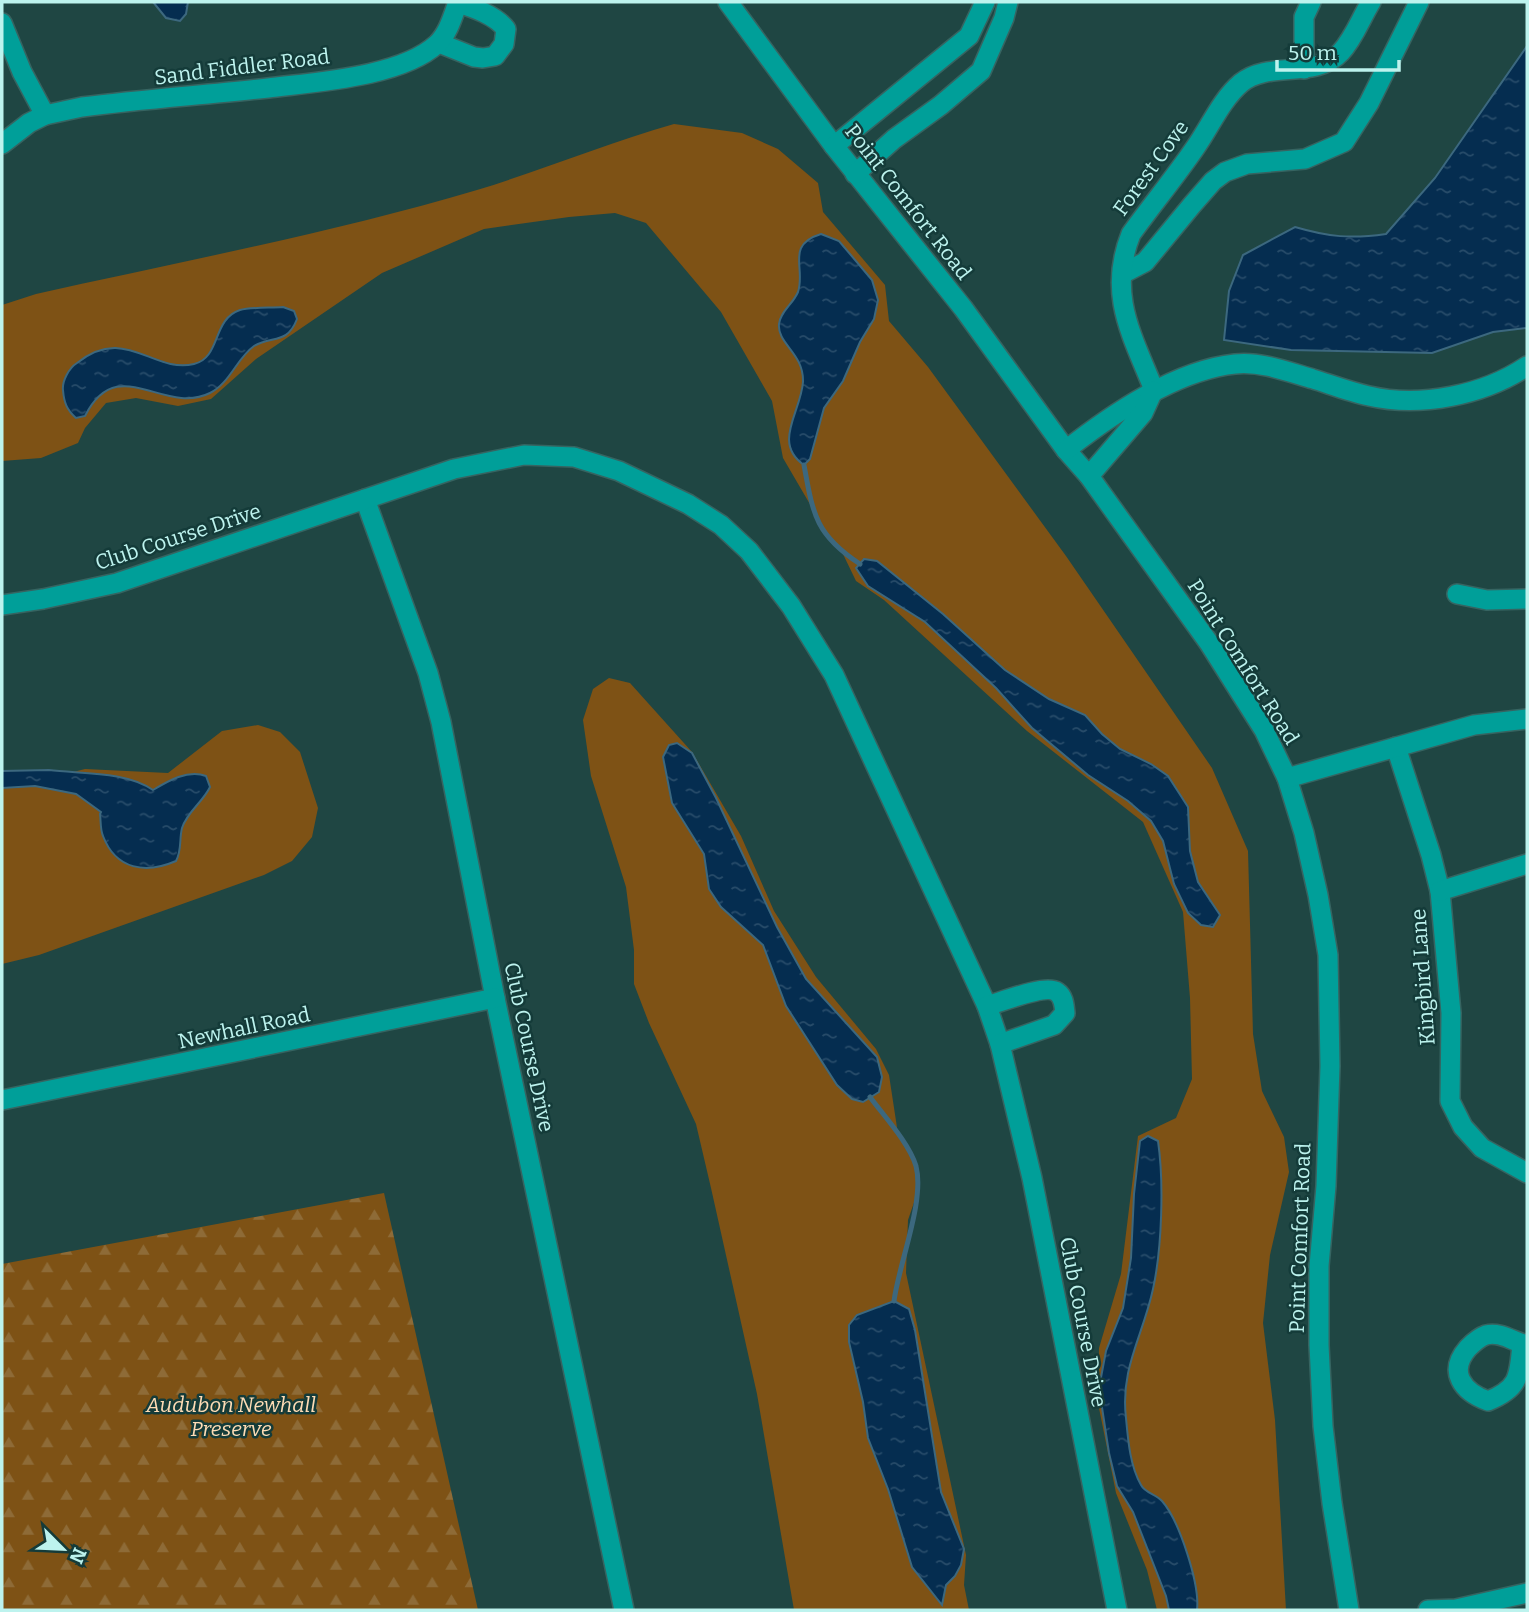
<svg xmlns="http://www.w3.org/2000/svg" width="1529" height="1612" font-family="Bitter,serif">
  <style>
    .grass { fill: #7e5215 }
    .forest { fill: url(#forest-firs) }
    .water { fill: url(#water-ripples); stroke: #3c687f; stroke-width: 2 }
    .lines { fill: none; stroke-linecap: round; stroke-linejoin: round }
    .stream { stroke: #3c687f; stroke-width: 5 }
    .street-casing { stroke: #366461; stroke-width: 22 }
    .street { stroke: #009f99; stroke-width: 19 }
    .labels { text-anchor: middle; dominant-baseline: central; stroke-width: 5; stroke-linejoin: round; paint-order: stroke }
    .street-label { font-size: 21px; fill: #bdf3ee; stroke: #143b39 }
    .park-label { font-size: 21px; font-style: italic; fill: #fedcb5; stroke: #143b39 }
  </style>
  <defs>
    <pattern id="forest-firs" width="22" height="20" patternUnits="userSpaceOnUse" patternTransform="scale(1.75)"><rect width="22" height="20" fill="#7e5215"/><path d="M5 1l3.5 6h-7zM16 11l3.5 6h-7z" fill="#8e6b37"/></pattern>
    <pattern id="water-ripples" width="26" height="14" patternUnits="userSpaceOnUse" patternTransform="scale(1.75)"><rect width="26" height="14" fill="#052d50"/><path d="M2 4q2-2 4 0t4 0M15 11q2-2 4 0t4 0" fill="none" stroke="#284c6a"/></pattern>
  </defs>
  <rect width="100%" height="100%" fill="#1f4643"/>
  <!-- grass -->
  <g class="grass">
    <path d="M 674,124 L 742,133 L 778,149 L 818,183 L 823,212 L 885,285 L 889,321 L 928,367 L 1066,556 L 1212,768 L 1248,851 L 1253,1034 L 1262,1091 L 1284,1137 L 1289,1172 L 1270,1255 L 1263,1323 L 1275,1420 L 1286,1610 L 1157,1610 L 1147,1570 L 1116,1493 L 1098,1403 L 1099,1348 L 1121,1274 L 1138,1136 L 1176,1118 L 1192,1079 L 1190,998 L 1183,912 L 1143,822 L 1027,731 L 884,600 L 856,581 L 842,552 L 821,529 L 811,506 L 783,458 L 772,401 L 721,312 L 646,223 L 615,213 L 569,217 L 484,229 L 382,273 L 256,359 L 211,399 L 178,406 L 136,398 L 106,403 L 85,428 L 78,443 L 41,458 L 2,461 L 2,305 L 36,294 C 183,261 332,233 477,190 C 543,170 607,143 674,124 Z"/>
    <polygon points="609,678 630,683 692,752 741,836 774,911 816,977 876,1049 889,1075 898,1134 916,1165 918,1191 908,1220 906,1273 966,1555 964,1585 969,1610 794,1610 757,1394 711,1188 696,1124 649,1023 634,984 634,950 626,887 591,776 583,720 593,689"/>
    <polygon points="258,725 280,732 300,752 318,808 312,837 292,861 264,875 39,955 2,964 2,776 50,778 85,769 168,773 222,731"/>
  </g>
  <!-- forest -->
  <polygon class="forest" points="384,1193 478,1610 2,1610 2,1264"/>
  <!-- water -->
  <g class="water">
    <polygon points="153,2 188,2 186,14 180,21 166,18"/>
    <path d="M 1527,46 L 1527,328 L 1493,332 L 1432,353 L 1291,350 L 1224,340 L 1229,291 L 1243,255 L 1295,227 C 1329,237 1351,239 1386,234 L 1435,178 Z"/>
    <path d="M 821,234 L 839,241 L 872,280 L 878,300 L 874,319 L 860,342 L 843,381 L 824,408 L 810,459 L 804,465 C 772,443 801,412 803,382 C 804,353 777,344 779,324 C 780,312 793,304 798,292 C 806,268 785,245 821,234 Z"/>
    <path d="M 283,307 L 294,311 L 297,319 C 287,345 272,335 254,346 C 237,358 230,383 210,393 C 163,416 118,351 85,416 L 76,418 C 67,410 64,403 63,390 C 62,381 69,368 77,363 C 125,324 153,374 194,364 C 221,358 212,319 240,310 C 250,307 271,308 283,307 Z"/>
    <polygon points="864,559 877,561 943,614 1005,670 1049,699 1085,715 1102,734 1120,749 1151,764 1168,776 1188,807 1190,851 1198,882 1220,915 1213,927 1201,925 1188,913 1174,884 1163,841 1151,821 1128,801 1088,775 1032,728 996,688 925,622 868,586 856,568"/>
    <polygon points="677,743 692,753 716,798 777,927 806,979 877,1057 882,1077 879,1092 863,1102 852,1099 837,1085 786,1006 763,945 721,907 709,889 704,854 672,803 663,757 669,745"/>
    <path d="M 49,770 C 81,774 126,771 153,790 C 168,781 188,769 206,776 L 210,787 C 203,802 187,812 182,828 C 179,840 182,850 176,861 C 146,874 116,870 103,836 C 100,829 101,821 100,814 L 101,812 L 76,794 L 35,786 L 2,788 L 2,771 Z"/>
    <path d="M 1148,1136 L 1158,1141 C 1164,1182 1162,1248 1153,1289 C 1143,1336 1120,1368 1126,1418 C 1128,1440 1130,1466 1141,1485 C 1145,1493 1156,1494 1162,1501 C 1179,1520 1200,1584 1197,1610 L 1169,1610 L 1166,1596 L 1133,1512 L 1117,1486 L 1109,1453 L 1099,1388 L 1106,1351 L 1123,1308 L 1131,1258 L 1134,1194 L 1140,1141 Z"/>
    <polygon points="894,1301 909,1309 915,1330 941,1492 964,1549 961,1565 955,1576 946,1585 942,1605 912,1567 888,1489 868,1438 863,1402 849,1342 849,1325 857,1315"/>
  </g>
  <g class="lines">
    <!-- stream -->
    <g class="stream">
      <path d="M 804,465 C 813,515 816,535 860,564"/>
      <path d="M 870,1097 C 884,1116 909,1143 916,1166 C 925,1201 899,1263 894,1301"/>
    </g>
    <!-- street casing -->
    <g class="street-casing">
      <g id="street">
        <polyline points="728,2 834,146 963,308 1066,450 1089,476 1209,643 1264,730 1287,778 1304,833 1318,895 1328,955 1330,1066 1326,1186 1319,1266 1319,1345 1323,1426 1332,1503 1349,1610"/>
        <polyline points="2,23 22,72 45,115"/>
        <path d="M 439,43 L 474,57 L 483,58 L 495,56 L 504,44 L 506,29 C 495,15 474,8 458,3"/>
        <polyline points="1304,69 1304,17 1311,2"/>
        <path d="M 2,144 L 29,123 L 45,115 L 82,107 C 144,99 206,95 268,88 C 315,82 401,77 437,44 C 448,34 453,16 458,2"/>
        <polyline points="834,146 969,36 985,2"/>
        <polyline points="855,174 894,139 941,105 981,71 1004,18 1008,2"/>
        <polyline points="1122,274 1145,262 1192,205 1213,181 1225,172 1247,164 1305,159 1344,142 1369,103 1419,2"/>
        <path d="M 1154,390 C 1132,335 1107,294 1131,234 C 1152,205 1175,177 1195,148 C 1210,127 1221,100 1241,83 C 1269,60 1315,80 1341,52 C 1354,38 1361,18 1371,2"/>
        <path d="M 1066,450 C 1112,414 1176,370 1235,364 C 1261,361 1289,372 1313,379 C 1332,385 1350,392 1369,396 C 1420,408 1484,395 1527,366"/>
        <polyline points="1089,476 1143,413 1153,391"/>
        <polyline points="365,499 428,673 441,722 495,998 624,1610"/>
        <polyline points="1457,594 1487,600 1527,599"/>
        <polyline points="2,605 43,599 117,583 454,469 524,455 574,457 619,471 688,504 721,525 749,551 791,606 834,675 987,1006 1000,1044 1032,1178 1117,1610"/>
        <polyline points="1396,747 1431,855 1440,891 1451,1013 1450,1101 1463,1127 1482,1148 1527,1173"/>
        <polyline points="1287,778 1474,725 1527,719"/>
        <polyline points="1440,891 1527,864"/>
        <path d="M 987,1006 C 1001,1002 1046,984 1057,992 C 1064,997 1064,1005 1065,1013 L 1054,1025 L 1000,1044"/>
        <polyline points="2,1100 495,998"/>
        <path d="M 1522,1344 C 1519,1376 1520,1388 1488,1401 C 1463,1392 1447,1372 1468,1348 C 1472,1344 1480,1337 1486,1335 C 1500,1331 1514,1342 1527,1345"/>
        <polyline points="1428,1610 1456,1609 1527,1593"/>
      </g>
    </g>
    <!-- street -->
    <use href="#street" class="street"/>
  </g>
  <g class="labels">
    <!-- street labels -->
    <g class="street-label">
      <text transform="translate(242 67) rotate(-7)">Sand Fiddler Road</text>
      <text transform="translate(1151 168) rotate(-54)">Forest Cove</text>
      <text transform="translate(908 202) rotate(52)">Point Comfort Road</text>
      <text transform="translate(178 537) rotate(-18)">Club Course Drive</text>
      <text transform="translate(1243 662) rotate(58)">Point Comfort Road</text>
      <text transform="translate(1423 977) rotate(-94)">Kingbird Lane</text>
      <text transform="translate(244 1028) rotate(-12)">Newhall Road</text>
      <text transform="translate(529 1047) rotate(78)">Club Course Drive</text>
      <text transform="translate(1300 1238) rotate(-88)">Point Comfort Road</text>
      <text transform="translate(1083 1322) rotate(79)">Club Course Drive</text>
    </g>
    <!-- park labels -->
    <g class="park-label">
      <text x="231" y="1405">Audubon Newhall<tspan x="231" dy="24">Preserve</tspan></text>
    </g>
  </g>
  <!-- border -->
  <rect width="1529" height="1612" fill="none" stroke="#bdf3ee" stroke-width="7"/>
  <!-- north arrow -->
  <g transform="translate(63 1549) rotate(114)" stroke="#143b39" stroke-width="5" paint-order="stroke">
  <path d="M0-5L12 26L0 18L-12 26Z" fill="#bdf3ee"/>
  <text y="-10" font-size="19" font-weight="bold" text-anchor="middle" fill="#bdf3ee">N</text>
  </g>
  <!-- scale -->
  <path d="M1277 60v10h122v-10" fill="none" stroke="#bdf3ee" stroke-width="3.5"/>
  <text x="1288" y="60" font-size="21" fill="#bdf3ee" stroke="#143b39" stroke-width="5" paint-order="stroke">50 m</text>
</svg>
